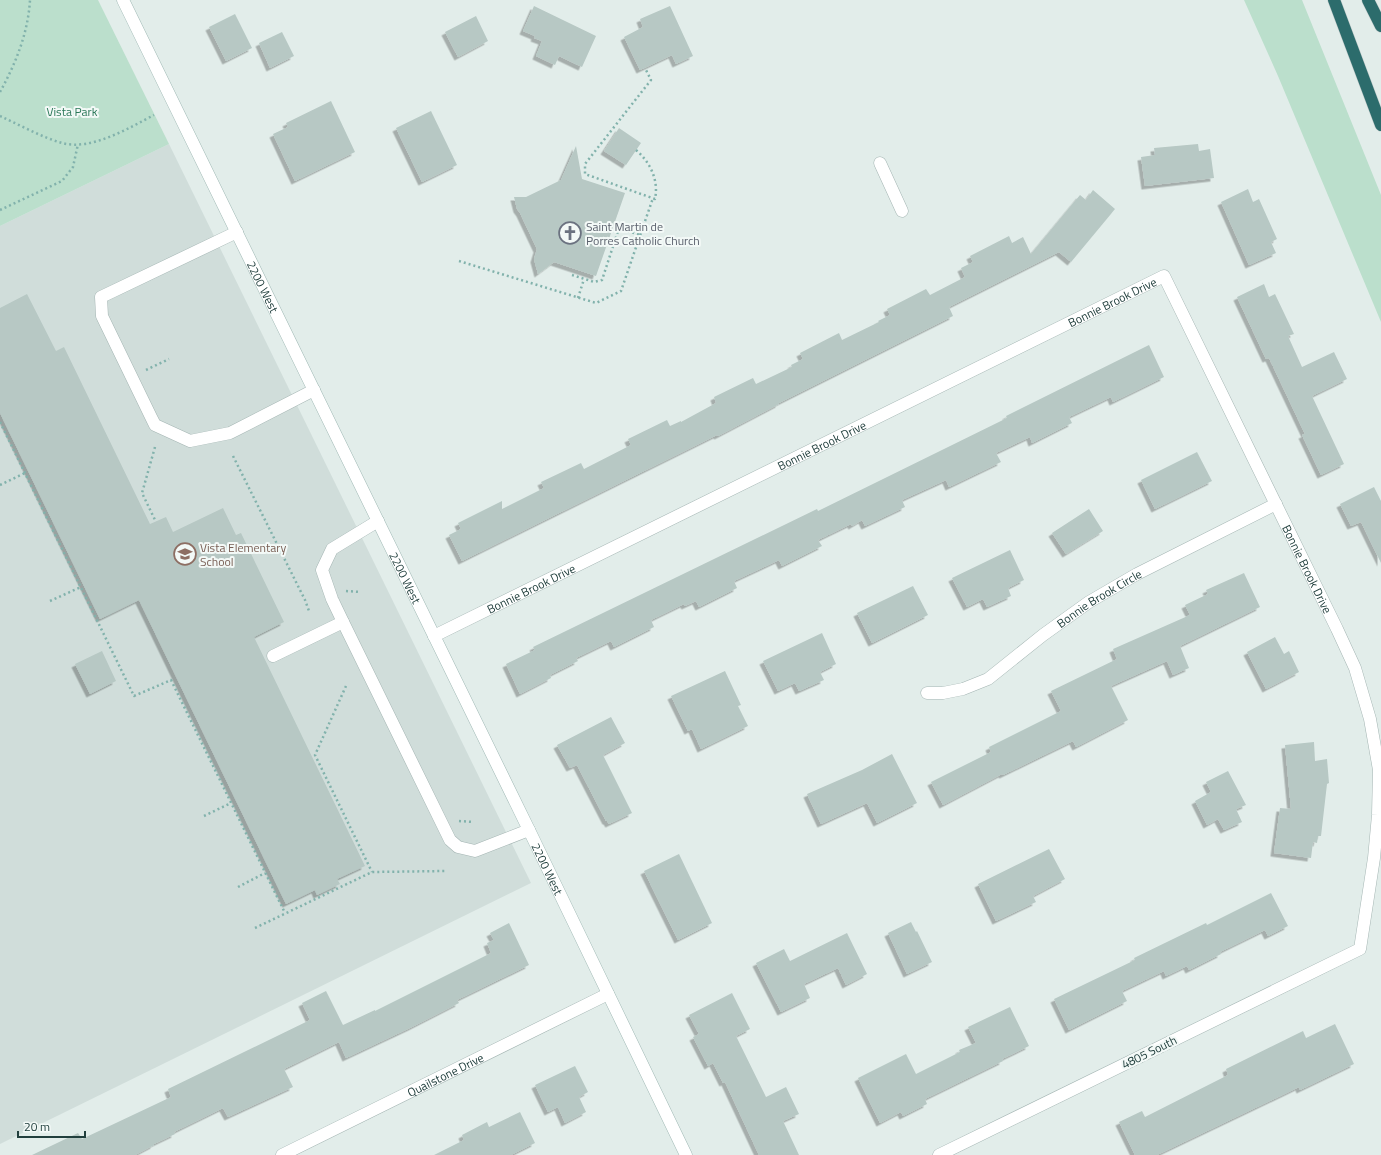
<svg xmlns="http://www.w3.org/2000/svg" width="1381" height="1155" font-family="'Titillium Web',sans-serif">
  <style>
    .built { fill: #d0ddda }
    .green { fill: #bbdfcc }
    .building { fill: #b7c8c4; filter: url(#shadow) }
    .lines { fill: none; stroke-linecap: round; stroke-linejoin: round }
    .lane-casing { stroke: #a4b5b3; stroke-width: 13 }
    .street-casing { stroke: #a4b5b3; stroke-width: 13 }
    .secondary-casing { stroke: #a0b9b5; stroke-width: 13 }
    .highway-casing { stroke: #c1c9c9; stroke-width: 13 }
    .path { stroke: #82b2ac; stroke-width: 2.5; stroke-dasharray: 2 3; stroke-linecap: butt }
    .lane { stroke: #fff; stroke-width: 12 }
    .street { stroke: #fff; stroke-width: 12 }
    .secondary { stroke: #fff; stroke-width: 12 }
    .highway { stroke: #2c6c6c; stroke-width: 12 }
    .labels { text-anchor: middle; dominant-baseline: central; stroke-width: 4; stroke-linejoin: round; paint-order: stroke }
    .park-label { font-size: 12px; fill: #2a7758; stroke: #f3f9f7 }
    .worship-label { font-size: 12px; fill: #5b616d; stroke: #f3f9f7; text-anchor: start }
    .street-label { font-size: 12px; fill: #213f3d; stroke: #f3f9f7 }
    .education-label { font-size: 12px; fill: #785e54; stroke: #f3f9f7; text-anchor: start }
  </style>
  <defs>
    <filter id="shadow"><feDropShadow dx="-3.5" dy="3.5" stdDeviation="0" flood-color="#0004"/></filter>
  </defs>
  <rect width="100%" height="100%" fill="#e2edea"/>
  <!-- built -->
  <polygon class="built" points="169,144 531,883 0,1144 0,226"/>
  <!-- green -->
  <g class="green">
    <polygon points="0,0 98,0 169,144 0,226"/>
    <polygon points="1244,0 1302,0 1381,195 1381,322 1278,76"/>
  </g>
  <!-- building -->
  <g class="building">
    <polygon points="534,6 596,36 582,67 559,56 555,65 536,56 542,41 534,38 535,36 523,31"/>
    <polygon points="670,6 693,56 676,64 672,55 640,70 624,37 643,27 640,19"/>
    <polygon points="235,14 252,48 226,61 209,27"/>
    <polygon points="476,16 488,41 458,57 445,32"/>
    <polygon points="282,32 294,56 270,68 259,43"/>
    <polygon points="331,101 355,152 295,181 273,134 288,127 286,123"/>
    <polygon points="431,111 457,165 422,182 396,128"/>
    <polygon points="619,128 641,143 626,165 604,151"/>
    <polygon points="1198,144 1199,151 1210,149 1214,178 1145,186 1141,157 1155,155 1154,148"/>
    <polygon points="576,146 582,179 625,193 596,276 554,262 538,274 534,259 537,249 520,213 517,209 514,197 526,197 561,180"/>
    <polygon points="1248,189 1253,202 1259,199 1277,239 1271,242 1276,253 1249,265 1221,202"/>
    <polygon points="1093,190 1115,209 1071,262 1059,252 949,307 953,316 779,403 779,404 718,436 717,435 462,561 449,535 461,529 458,523 502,501 502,509 544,488 541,482 581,463 584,469 631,445 628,439 667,420 670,426 681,421 681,422 716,403 714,397 753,378 756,384 792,367 791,365 803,359 800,353 839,333 842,340 879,322 878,321 890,315 887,309 926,289 930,295 965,277 961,268 973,262 970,256 1009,236 1012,243 1023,237 1031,254 1080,195 1086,200"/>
    <polygon points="1264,284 1269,297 1275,294 1294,334 1288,336 1302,367 1334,352 1347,379 1312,396 1344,464 1321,475 1302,435 1305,434 1269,358 1266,359 1237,297"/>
    <polygon points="27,294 56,351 64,347 150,524 166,517 173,532 223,508 236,535 241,533 284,622 254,637 365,866 337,879 340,884 317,895 315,890 286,904 139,600 100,619 0,413 0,308"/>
    <polygon points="1149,345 1164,377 1113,402 1111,397 1069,417 1072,423 1032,443 1030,437 996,453 1001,462 949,487 946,480 902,500 905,507 865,526 862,520 852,526 851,524 818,540 822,546 782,566 779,560 734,581 737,588 699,607 696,601 685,606 684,604 651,620 654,627 614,647 611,641 576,658 578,661 550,675 551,678 520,694 506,664 535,650 533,647 817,509 818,511 1007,418 1006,416"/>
    <polygon points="1197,452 1212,481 1155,509 1141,480"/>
    <polygon points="1374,487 1381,501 1381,563 1361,522 1351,526 1340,504"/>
    <polygon points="1089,509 1103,531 1066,554 1052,533"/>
    <polygon points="1010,550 1024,580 1008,588 1011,596 987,607 983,599 967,607 952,578"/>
    <polygon points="1244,573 1260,607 1180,646 1189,668 1173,675 1167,661 1111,686 1128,720 1076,747 1073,741 1003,775 1002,774 943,805 931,782 991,752 989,747 1061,711 1051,691 1117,659 1113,649 1190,615 1185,605 1208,594 1206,590"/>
    <polygon points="913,586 928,615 872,643 857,613"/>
    <polygon points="822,633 836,664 820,672 824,680 799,691 795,683 778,691 763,661"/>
    <polygon points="1275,637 1284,654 1289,651 1299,672 1266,689 1247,652"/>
    <polygon points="102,651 116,681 90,694 75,664"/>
    <polygon points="725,671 741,705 738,706 748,726 701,749 692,729 688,731 671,696"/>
    <polygon points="611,717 625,743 603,755 632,813 609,824 607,821 606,821 577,765 570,768 557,745"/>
    <polygon points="1314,742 1315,761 1327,759 1329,783 1327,784 1321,836 1318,836 1317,843 1313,842 1311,858 1274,853 1280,808 1291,809 1285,745"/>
    <polygon points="892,754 917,803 877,823 867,803 821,824 807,794 862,770"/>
    <polygon points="1228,771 1246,805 1236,809 1242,822 1224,830 1218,819 1207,825 1195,801 1211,792 1206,782"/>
    <polygon points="1049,849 1065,879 1033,896 1036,902 996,921 978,884"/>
    <polygon points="679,854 712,923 678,940 644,871"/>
    <polygon points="1271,893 1288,926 1268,936 1265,930 1220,952 1221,954 1189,970 1187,966 1166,976 1164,971 1122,991 1127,1001 1069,1030 1054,999 1135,960 1134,958 1206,923 1207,925"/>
    <polygon points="911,922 916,932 917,931 932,962 907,974 888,933"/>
    <polygon points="509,923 529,965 457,1000 459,1003 412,1027 346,1058 339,1042 284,1069 293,1087 228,1117 223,1108 174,1132 175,1134 154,1144 154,1145 135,1155 32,1155 78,1133 82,1139 171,1097 168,1089 310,1020 302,1003 326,991 343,1025 375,1010 375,1011 491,953 487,943 494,940 490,933"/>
    <polygon points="847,933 867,974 846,985 838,968 804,984 810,998 781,1012 756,963 784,949 790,961"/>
    <polygon points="732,993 750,1029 736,1036 766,1097 786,1087 799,1114 783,1121 799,1155 759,1155 725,1082 723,1083 713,1063 708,1066 693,1037 699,1034 689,1015"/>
    <polygon points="1010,1007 1029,1046 1002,1059 1003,1061 925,1099 927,1104 903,1116 901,1112 880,1123 858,1078 906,1054 916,1074 960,1052 959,1050 976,1043 968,1027"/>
    <polygon points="1335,1024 1354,1064 1300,1090 1299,1087 1157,1155 1135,1155 1119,1122 1142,1111 1145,1117 1228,1075 1226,1069 1303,1031 1306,1038"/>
    <polygon points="575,1066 588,1092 579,1097 586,1112 565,1123 558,1107 548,1112 535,1085"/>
    <polygon points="520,1112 535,1143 511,1155 434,1155 464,1140 462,1135 487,1122 489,1127"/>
  </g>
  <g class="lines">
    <!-- lane casing -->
    <g class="lane-casing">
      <g id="lane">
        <polyline points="880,163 902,211"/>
        <polyline points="237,232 101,297 102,316 151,417 155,425 190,441 230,433 314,390"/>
        <polyline points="378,521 332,549 322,570 332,599 343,622 450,840 458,847 475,851 529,830"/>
        <polyline points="273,656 343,622"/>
      </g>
    </g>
    <!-- street casing -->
    <g class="street-casing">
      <g id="street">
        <path id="s1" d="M 434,636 L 1164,276 L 1337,629 L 1355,668 L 1370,719 L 1379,770 L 1378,815 L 1374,858 L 1360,949 L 939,1155"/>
        <path id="s2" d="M 927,693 L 943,693 L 963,689 L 988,679 L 1043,635 L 1089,602 L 1137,574 L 1276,504"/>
        <path id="s3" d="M 282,1155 L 608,994"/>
      </g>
    </g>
    <!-- secondary casing -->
    <g class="secondary-casing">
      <g id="secondary">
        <path id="s4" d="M 123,0 L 529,830 L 686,1155"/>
      </g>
    </g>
    <!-- highway casing -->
    <g class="highway-casing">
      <g id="highway">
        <polyline points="1334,0 1381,125"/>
        <polyline points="1368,0 1381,26"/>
      </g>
    </g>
    <!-- path -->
    <g class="path">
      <path d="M 0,92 C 16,63 28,33 30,0"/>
      <path d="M 0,116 C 20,125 41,137 62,143 C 91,151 129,128 154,115"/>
      <path d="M 636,150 C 650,162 659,180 655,199 L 585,174 L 585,164 L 651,80 L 645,68"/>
      <polyline points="0,210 62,181 73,167 78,144"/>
      <polyline points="459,261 596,303 621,291 653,198"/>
      <polyline points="572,275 594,282 602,280 619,228 640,235"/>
      <polyline points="578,298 584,279"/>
      <polyline points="146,370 169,359"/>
      <polyline points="0,422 134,696 171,680 285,913"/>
      <polyline points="155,447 142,493 156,522"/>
      <polyline points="233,456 305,600 309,611"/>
      <polyline points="0,485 25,473"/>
      <polyline points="346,591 360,592"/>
      <polyline points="50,601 81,587"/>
      <polyline points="346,686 315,755 372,872"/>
      <polyline points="204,816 231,803"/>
      <polyline points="459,821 473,822"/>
      <polyline points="238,887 265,873"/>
      <polyline points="255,928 372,872 446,871"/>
    </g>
    <!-- lane -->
    <use href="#lane" class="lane"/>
    <!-- street -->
    <use href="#street" class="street"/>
    <!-- secondary -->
    <use href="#secondary" class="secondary"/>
    <!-- highway -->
    <use href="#highway" class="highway"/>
  </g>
  <!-- icons -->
  <defs>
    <g id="church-ring" transform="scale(1.15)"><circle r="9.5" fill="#f3f9f7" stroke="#6b7280" stroke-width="1.5"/><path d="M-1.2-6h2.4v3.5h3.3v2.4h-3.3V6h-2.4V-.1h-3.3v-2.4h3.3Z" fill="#6b7280"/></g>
    <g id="school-ring" transform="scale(1.15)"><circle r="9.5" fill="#f3f9f7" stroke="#8d6e63" stroke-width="1.5"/><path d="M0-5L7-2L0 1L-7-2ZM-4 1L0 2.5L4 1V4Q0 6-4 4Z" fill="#8d6e63"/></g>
  </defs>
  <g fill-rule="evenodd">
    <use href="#church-ring" x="570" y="233"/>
    <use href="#school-ring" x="185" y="554"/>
  </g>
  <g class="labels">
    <!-- park labels -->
    <g class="park-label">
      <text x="72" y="111">Vista Park</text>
    </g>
    <!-- worship labels -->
    <g class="worship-label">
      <text x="586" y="226">Saint Martin de<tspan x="586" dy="14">Porres Catholic Church</tspan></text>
    </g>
    <!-- street labels -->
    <g class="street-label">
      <text stroke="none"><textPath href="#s4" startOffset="319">2200 West</textPath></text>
      <text stroke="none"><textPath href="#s1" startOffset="756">Bonnie Brook Drive</textPath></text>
      <text stroke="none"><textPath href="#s1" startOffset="432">Bonnie Brook Drive</textPath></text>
      <text stroke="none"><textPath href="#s1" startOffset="1140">Bonnie Brook Drive</textPath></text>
      <text stroke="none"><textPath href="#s4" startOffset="643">2200 West</textPath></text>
      <text stroke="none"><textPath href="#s1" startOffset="108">Bonnie Brook Drive</textPath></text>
      <text stroke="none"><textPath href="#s2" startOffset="201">Bonnie Brook Circle</textPath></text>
      <text stroke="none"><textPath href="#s4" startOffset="967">2200 West</textPath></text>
      <text transform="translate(1149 1052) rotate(-26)">4805 South</text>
      <text stroke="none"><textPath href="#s3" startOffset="182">Quailstone Drive</textPath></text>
    </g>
    <!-- education labels -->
    <g class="education-label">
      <text x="200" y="547">Vista Elementary<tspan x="200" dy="14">School</tspan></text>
    </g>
  </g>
  <!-- scale -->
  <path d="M18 1131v6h67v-6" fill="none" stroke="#213f3d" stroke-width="2"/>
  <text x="24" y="1131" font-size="12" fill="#213f3d" stroke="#f3f9f7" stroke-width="3" paint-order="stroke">20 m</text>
</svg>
